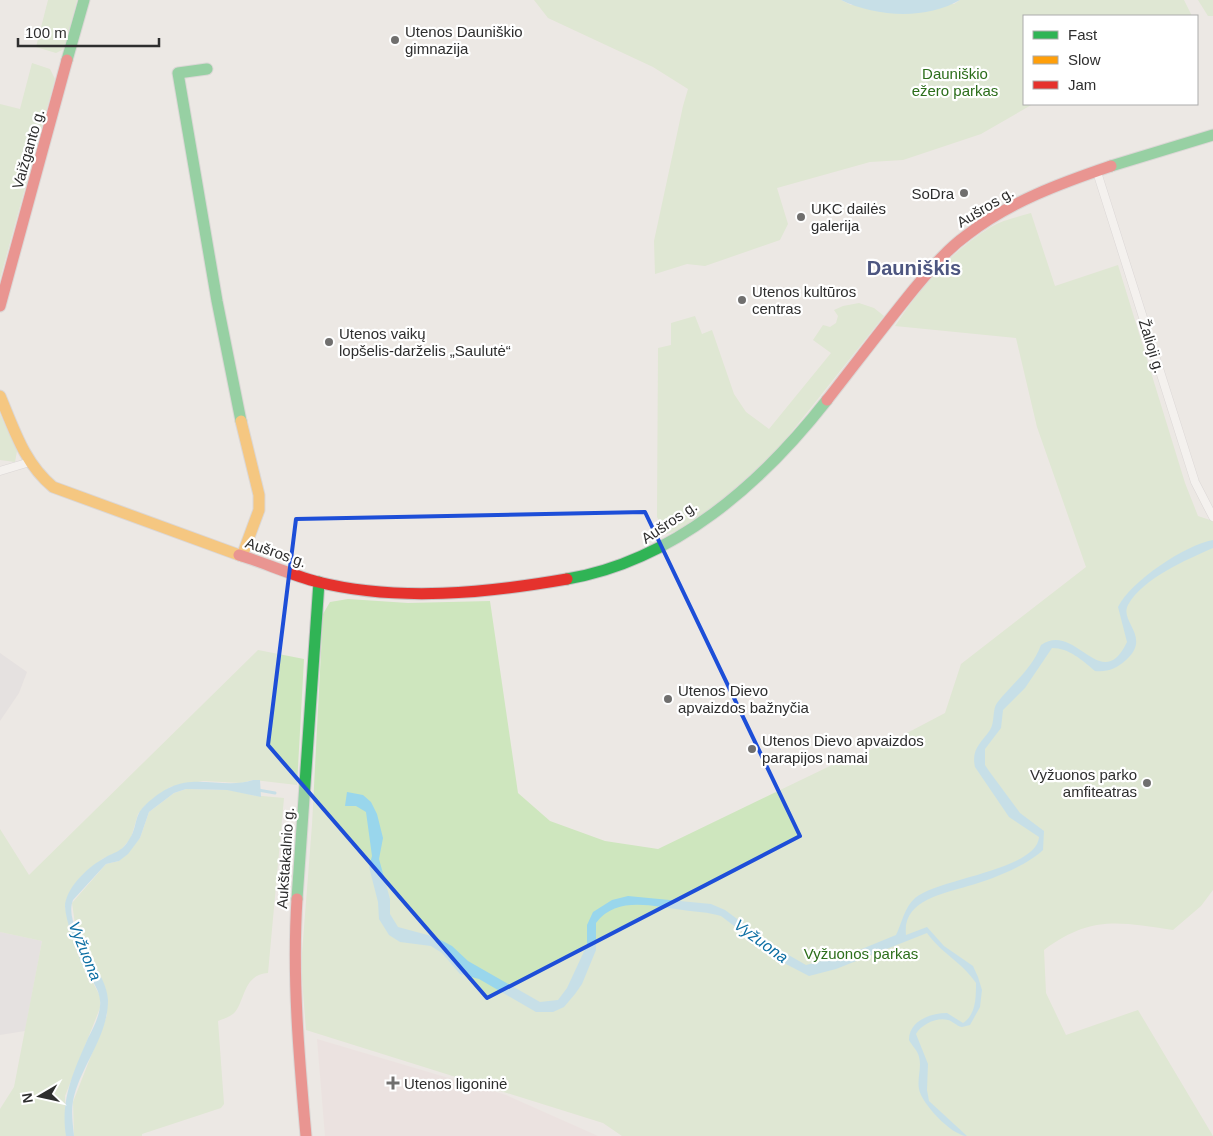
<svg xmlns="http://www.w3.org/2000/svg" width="1213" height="1136" font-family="Arial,sans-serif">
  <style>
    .industrial { fill: #dcd9db }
    .medical { fill: #e9dcdb }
    .green { fill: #cee6be }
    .water { fill: #99d6ec }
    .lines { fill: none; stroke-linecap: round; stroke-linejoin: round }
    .stream { stroke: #99d6ec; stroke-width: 3 }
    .street-casing { stroke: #c5c4c5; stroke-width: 9 }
    .fast-casing { stroke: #c5c4c5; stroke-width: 13 }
    .slow-casing { stroke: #c5c4c5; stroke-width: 13 }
    .jam-casing { stroke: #c5c4c5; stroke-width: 13 }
    .street { stroke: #fcfcfb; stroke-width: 8 }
    .fast { stroke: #30b455; stroke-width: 11 }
    .slow { stroke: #ff9f0a; stroke-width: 11 }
    .jam { stroke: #e5322d; stroke-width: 11 }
    .marked { fill: none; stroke: #1d4ed8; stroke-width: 4; stroke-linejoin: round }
    .poi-dot { fill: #706f6e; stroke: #fff; stroke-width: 2 }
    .labels { text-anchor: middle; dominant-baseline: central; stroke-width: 4.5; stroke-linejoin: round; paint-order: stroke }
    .poi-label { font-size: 15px; fill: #2e2e2e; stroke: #fff; text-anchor: start }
    .park-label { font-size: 15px; fill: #2c6e1b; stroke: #fff }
    .street-label { font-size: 15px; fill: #2e2e2e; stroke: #fff }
    .water-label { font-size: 16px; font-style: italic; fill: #0d6fa3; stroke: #fff }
    .district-label { font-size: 20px; font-weight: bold; fill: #4d5680; stroke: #fff }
  </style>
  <rect width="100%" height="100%" fill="#ece8e4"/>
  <!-- industrial -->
  <g class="industrial">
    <polygon points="0,653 27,672 19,693 0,721"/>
    <polygon points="0,932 42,941 25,1031 0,1035"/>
  </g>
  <!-- medical -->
  <polygon class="medical" points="317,1039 506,1095 598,1136 325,1136"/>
  <!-- green -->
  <g class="green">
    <polygon points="48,0 77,0 64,49 56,53 36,47"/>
    <polygon points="534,0 841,0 851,5 954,4 960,0 1184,0 1192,16 1024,16 1024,104 1033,104 981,134 903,160 870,162 777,188 788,224 780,240 705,266 687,264 655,274 654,241 683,106 688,89 653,67 548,18"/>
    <polygon points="1198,0 1213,0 1213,16 1208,16"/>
    <polygon points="32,63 50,69 55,79 0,279 0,104 20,109"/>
    <path d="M 1031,213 L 1055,286 L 1118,265 L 1185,483 L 1198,516 L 1213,521 L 1213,890 L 1201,906 L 1173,930 C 1119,922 1091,915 1044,950 L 1046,993 L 1066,1035 L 1138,1010 L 1213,1136 L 622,1136 L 603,1123 L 306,1030 L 301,966 L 312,825 L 323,614 L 330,602 L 348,599 L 408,603 L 490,601 L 518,793 L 550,821 L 605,841 L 658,849 L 830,766 L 888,743 L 945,713 L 961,664 L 1086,567 L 1037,427 L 1016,338 L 895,326 C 920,288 951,251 991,227 C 1002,220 1018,217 1031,213 Z"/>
    <path d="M 859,303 L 874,308 L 884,316 L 782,444 C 762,464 691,532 666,534 L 657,517 L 658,348 L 671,345 L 671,323 L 695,316 L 702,334 L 712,330 L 734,394 L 746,412 L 769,429 L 831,353 L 813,340 L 823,325 L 830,327 L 836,323 L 838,316 L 834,310 L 843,306 Z"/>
    <polygon points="0,414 17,451 15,462 0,460"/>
    <polygon points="258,650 304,659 297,785 253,780 241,783 203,781 170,787 145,806 138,814 131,838 120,851 102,859 65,907 82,962 100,996 100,1008 65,1096 66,1136 0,1136 0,1109 14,1087 42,941 0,932 0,829 29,875"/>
    <path d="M 186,789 L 227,790 L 243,791 L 251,795 L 284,798 L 268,973 C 242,974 245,1004 233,1014 C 229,1017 223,1019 218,1021 L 224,1104 L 221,1108 L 142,1134 L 142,1136 L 74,1136 L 73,1102 L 107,1015 L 100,975 L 75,924 L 72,903 L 106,864 L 119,861 L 140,838 L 149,812 L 174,793 Z"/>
  </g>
  <!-- water -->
  <g class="water">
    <path d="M 841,0 L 960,0 C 926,20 876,17 841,0 Z"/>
    <path d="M 1213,540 L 1213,548 C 1186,560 1143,578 1128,605 C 1119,622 1152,637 1126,660 C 1116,669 1108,672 1095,671 C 1082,660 1069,648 1052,648 L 1025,688 L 1003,710 L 1001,728 L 985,749 L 985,765 L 989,771 L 1020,813 L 1044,831 L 1043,850 C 1026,866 991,880 968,886 C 943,894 902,900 906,935 L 927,927 L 944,946 L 973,966 L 978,977 L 982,990 L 980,1007 L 970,1025 L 962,1027 C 956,1026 953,1021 948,1020 C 936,1017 921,1025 916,1034 L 928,1064 L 927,1090 L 929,1101 L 967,1136 C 952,1136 921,1103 919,1089 C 917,1078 922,1067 919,1057 C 918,1051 912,1046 909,1040 C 909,1021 930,1013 947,1013 L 963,1023 C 976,1015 976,997 976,983 C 962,962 942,954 927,933 L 836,969 L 809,976 L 782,962 L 721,916 C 708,912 696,912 683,910 C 654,907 617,895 596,923 L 596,950 L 582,984 L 575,994 L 564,1007 L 553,1012 L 536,1012 L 479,979 L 460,974 L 442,953 L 431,946 L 400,942 L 389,935 L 379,919 L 378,902 L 369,867 L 372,856 L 366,812 L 356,806 L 345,806 L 347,792 L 363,795 L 371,802 L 377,814 L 383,838 L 379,859 L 390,899 L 390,914 L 398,927 L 435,937 L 452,946 L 468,961 L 540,1002 L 558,1000 L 567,988 L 587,945 L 587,925 L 593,912 L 612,900 L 628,896 L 711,904 L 725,910 L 778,949 L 806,965 L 852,953 L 896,935 C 902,923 904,908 915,898 C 939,878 1037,870 1039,837 L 1009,817 L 975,767 C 971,749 981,743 990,730 C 995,722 992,710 997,703 C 1013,682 1031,671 1041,645 C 1076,621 1101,696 1127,642 L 1118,607 C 1131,581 1185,545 1213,540 Z"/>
    <path d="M 253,780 L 260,780 L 261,797 L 227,790 L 186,789 L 174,793 L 149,812 L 140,838 L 128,854 L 119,861 L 106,864 L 73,900 C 62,929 107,970 108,1000 C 108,1038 80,1066 73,1101 C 71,1113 73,1125 74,1136 L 66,1136 C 60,1099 74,1071 88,1038 C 93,1029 99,1017 100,1006 C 102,989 88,977 81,962 C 76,947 66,922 65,907 C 65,889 87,868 101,860 C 114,851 121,854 130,838 C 135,831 135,821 139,813 C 144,804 161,791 171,787 C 197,775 227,789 253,780 Z"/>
  </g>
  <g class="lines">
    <!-- stream -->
    <polyline class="stream" points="258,790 275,793"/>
    <!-- street casing -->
    <g class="street-casing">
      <g id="street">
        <polyline points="1097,172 1195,482 1213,517"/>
        <polyline points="0,471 30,462"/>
      </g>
    </g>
    <!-- fast casing -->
    <g class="fast-casing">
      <g id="fast">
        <polyline points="67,60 84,0"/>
        <polyline points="207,69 178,73 217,301 241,421"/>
        <polyline points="1111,166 1213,135"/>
        <path d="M 567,579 C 674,561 762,483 827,400"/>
        <polyline points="297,899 319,582"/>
      </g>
    </g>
    <!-- slow casing -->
    <g class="slow-casing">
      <g id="slow">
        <path d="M 0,396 C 14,429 24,463 53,487 L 239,555"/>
        <polyline points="241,421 259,495 259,510 242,556"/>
      </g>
    </g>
    <!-- jam casing -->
    <g class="jam-casing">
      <g id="jam">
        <polyline points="0,306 67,60"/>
        <path d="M 827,400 C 856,363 884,326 914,289 C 930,270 946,250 967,235 C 1009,202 1061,183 1111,166"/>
        <path d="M 239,555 C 265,563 291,575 318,582 C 398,602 487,593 567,579"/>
        <path d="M 297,899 C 292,978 299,1057 306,1136"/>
      </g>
    </g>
    <!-- street -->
    <use href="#street" class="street"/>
    <!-- fast -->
    <use href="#fast" class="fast"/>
    <!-- slow -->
    <use href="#slow" class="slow"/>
    <!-- jam -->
    <use href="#jam" class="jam"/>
  </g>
  <!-- marked area -->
  <path d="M0 0H1213V1136H0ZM 645,512 L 800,836 L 487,998 L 268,745 L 296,519 Z" fill="#ece8e4" fill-opacity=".55" fill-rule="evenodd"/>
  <path class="marked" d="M 645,512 L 800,836 L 487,998 L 268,745 L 296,519 Z"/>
  <!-- markers -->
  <g class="poi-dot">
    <circle cx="395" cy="40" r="5"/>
    <circle cx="964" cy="193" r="5"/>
    <circle cx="801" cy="217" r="5"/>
    <circle cx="742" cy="300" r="5"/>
    <circle cx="329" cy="342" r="5"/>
    <circle cx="668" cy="699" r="5"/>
    <circle cx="752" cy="749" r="5"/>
    <circle cx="1147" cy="783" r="5"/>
    <path d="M390.5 1075.5h5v5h5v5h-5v5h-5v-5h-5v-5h5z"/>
  </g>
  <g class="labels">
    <!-- poi labels -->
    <g class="poi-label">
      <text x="405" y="31">Utenos Dauniškio<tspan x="405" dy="17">gimnazija</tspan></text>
      <text x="954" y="193" text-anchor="end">SoDra</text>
      <text x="811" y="208">UKC dailės<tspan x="811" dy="17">galerija</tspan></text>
      <text x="752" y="291">Utenos kultūros<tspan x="752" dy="17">centras</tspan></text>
      <text x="339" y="333">Utenos vaikų<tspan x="339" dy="17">lopšelis-darželis „Saulutė“</tspan></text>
      <text x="678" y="690">Utenos Dievo<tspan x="678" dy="17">apvaizdos bažnyčia</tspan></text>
      <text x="762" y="740">Utenos Dievo apvaizdos<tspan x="762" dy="17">parapijos namai</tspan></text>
      <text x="1137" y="774" text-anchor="end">Vyžuonos parko<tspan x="1137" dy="17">amfiteatras</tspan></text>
      <text x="404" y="1083">Utenos ligoninė</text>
    </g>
    <!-- park labels -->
    <g class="park-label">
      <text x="955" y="73">Dauniškio<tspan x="955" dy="17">ežero parkas</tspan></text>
      <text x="861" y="953">Vyžuonos parkas</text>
    </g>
    <!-- street labels -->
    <g class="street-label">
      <text transform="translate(28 149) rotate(-74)">Vaižganto g.</text>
      <text transform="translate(985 207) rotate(-31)">Aušros g.</text>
      <text transform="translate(1152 346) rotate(73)">Žalioji g.</text>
      <text transform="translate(669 522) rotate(-34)">Aušros g.</text>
      <text transform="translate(276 552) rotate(19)">Aušros g.</text>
      <text transform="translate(285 858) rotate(-86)">Aukštakalnio g.</text>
    </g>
    <!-- water labels -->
    <g class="water-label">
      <text transform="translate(761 941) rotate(36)">Vyžuona</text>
      <text transform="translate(85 951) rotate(68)">Vyžuona</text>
    </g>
    <!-- district labels -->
    <g class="district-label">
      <text x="914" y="268">Dauniškis</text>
    </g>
  </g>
  <!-- legend -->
  <rect x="1023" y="15" width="175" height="90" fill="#ffffff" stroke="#ababab"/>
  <rect x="1033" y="31" width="25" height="8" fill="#30b455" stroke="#ababab"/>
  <text x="1068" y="40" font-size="15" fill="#2e2e2e">Fast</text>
  <rect x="1033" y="56" width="25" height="8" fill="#ff9f0a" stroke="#ababab"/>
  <text x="1068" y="65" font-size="15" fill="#2e2e2e">Slow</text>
  <rect x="1033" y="81" width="25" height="8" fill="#e5322d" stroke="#ababab"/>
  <text x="1068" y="90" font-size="15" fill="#2e2e2e">Jam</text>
  <!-- north arrow -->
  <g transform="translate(40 1096) rotate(261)" stroke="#ffffff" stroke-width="4" paint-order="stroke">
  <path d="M0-4L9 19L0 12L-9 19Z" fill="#2e2e2e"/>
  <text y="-8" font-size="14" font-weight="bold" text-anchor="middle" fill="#2e2e2e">N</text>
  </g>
  <!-- scale -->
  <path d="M18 38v8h141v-8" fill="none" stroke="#2e2e2e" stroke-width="2.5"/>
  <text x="25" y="38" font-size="15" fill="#2e2e2e" stroke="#ffffff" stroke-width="4" paint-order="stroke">100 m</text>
</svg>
